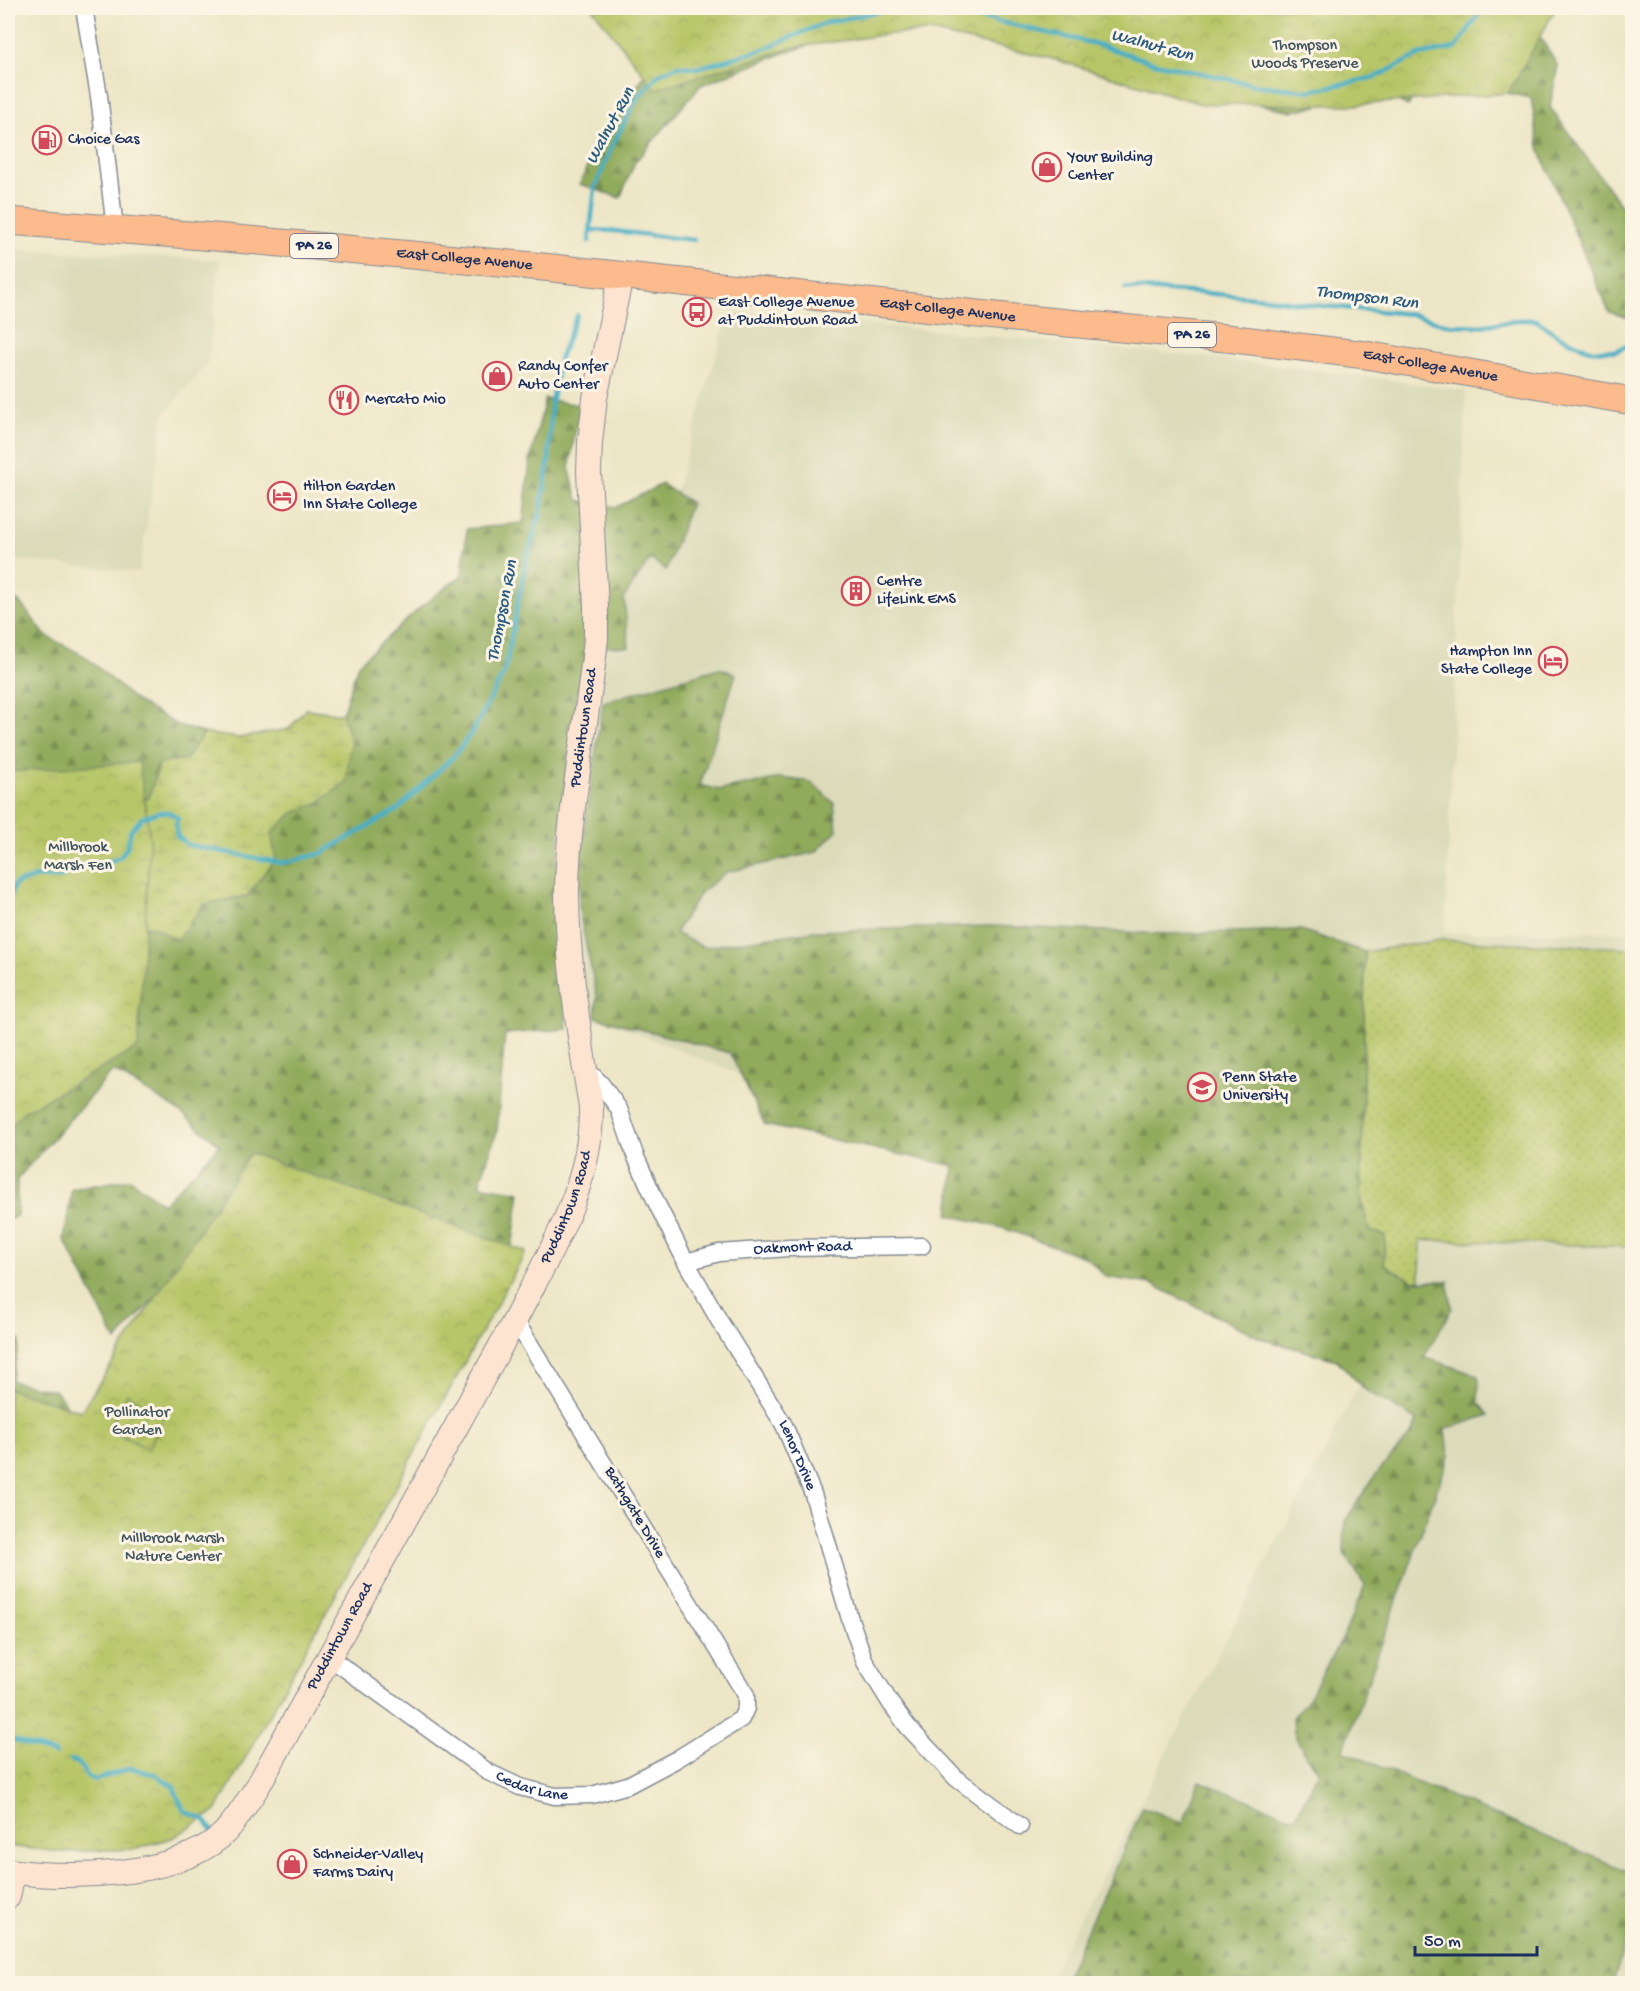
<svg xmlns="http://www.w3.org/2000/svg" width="1640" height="1991" font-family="'Gochi Hand',sans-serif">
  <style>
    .built { fill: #dbdab9 }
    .grass { fill: url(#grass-dots); stroke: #697a63; stroke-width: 1.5 }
    .forest { fill: url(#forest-firs); stroke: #566d5d; stroke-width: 1.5 }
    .wetland { fill: url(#wetland-marsh); stroke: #697a63; stroke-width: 1.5 }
    .park { fill: url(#park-crowns); stroke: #697a63; stroke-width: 1.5 }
    .garden { fill: url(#garden-furrows); stroke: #697a63; stroke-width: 1.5 }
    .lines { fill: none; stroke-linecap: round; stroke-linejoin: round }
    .stream { stroke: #46afc5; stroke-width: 4.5 }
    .street-casing { stroke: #848a92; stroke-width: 19 }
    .secondary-casing { stroke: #848a92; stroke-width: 26 }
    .primary-casing { stroke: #848a92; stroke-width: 29 }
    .street { stroke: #fff; stroke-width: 16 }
    .secondary { stroke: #fde4d1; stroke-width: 24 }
    .primary { stroke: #fbbb8d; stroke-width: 27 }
    .labels { text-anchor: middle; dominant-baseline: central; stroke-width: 6; stroke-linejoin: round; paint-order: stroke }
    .shield { fill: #fcf5e5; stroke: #5e6a86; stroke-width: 1.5 }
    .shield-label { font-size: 15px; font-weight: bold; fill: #1b2f5e }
    .park-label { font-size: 16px; fill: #425560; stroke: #fcf5e5 }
    .poi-label { font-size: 16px; fill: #1b2f5e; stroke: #fcf5e5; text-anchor: start }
    .street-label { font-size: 16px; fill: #1b2f5e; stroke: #fcf5e5 }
    .water-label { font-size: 18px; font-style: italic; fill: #2a5c82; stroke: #fcf5e5 }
  </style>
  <defs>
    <pattern id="grass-dots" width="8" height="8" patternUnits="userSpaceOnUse" patternTransform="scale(1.5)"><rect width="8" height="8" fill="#b7c668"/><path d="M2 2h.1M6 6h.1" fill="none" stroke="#9daa5d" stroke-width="1.8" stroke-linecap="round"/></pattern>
    <pattern id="forest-firs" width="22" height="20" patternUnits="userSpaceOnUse" patternTransform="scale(1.5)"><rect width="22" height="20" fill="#91ab5c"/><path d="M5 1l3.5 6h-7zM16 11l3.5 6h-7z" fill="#768c4f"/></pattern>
    <pattern id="wetland-marsh" width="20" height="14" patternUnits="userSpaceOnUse" patternTransform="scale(1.5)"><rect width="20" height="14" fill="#b7c668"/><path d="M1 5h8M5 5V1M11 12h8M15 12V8" fill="none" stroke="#9daa5d"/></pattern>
    <pattern id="park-crowns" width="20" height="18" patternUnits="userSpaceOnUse" patternTransform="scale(1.5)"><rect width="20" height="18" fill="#b7c668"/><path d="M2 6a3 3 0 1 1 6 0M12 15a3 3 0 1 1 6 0" fill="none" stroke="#9daa5d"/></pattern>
    <pattern id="garden-furrows" width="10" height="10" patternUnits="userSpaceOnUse" patternTransform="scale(1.5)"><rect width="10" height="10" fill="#b7c668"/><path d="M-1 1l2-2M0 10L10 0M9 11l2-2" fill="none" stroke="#9daa5d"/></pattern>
  </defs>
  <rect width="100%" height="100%" fill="#fcf5e5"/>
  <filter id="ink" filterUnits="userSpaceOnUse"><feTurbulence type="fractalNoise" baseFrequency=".0167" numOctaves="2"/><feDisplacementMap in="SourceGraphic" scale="12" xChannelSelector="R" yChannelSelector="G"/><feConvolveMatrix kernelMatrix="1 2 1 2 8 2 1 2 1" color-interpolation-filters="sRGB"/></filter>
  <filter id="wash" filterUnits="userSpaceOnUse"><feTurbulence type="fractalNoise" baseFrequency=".008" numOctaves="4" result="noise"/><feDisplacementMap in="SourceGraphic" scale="24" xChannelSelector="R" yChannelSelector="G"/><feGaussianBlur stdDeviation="1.35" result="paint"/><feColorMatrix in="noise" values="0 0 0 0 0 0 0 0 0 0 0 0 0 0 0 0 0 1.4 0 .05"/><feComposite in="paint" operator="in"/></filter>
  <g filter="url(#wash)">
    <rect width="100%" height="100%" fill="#ede6c6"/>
    <!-- built -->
    <g class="built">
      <polygon points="8,249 220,260 208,362 164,415 139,572 8,559"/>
      <polygon points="729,313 763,314 1204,357 1354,375 1466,391 1445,933 1632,932 1632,1983 1046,1983 1367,1370 958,1162 584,1012 576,953 578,843 592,761 602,625 661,540"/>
    </g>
    <!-- grass -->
    <polygon class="grass" points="1440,940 1632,948 1632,1247 1421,1240 1420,1280 1412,1281 1383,1264 1385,1235 1369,1231 1361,1198 1365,952"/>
    <!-- forest -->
    <g class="forest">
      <polygon points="993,8 1524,11 1558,66 1550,107 1630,218 1632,225 1632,319 1609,312 1540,152 1531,98 1427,77 1408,106 1381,92 1293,111 1210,95"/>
      <polygon points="880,24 784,53 701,85 635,162 620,198 580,184 600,138 659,55"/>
      <polygon points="545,399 580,405 569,468 578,500 617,507 662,484 691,503 666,570 650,559 624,598 629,647 589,646 576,698 557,860 567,1029 505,1034 497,1131 479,1185 520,1192 508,1275 249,1193 116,1341 64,1239 72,1189 130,1179 163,1204 220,1145 175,1108 113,1071 17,1179 17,1215 8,1221 8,1060 120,930 152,926 177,940 204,904 247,896 271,834 292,814 318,803 351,743 342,714 358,664 422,606 462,575 467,529 523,523 530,461"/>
      <polygon points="8,594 21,604 46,636 85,656 136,701 181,727 204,733 187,759 159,764 149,798 118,810 8,830"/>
      <polygon points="719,668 736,674 700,785 720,790 780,778 811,782 834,803 837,830 816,852 727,872 700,893 675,933 703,947 814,931 992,926 1168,934 1301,930 1365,952 1361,1198 1369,1231 1385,1235 1384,1264 1412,1281 1448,1281 1452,1308 1424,1357 1479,1376 1478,1401 1489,1415 1446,1429 1449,1456 1343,1751 1632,1873 1632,1921 1613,1983 1063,1983 1143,1807 1183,1823 1199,1781 1295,1818 1319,1771 1303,1751 1294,1733 1293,1718 1309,1697 1344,1635 1365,1585 1344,1553 1345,1521 1374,1477 1412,1433 1417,1420 1365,1390 1337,1360 1265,1340 1151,1284 1106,1277 1087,1258 1003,1228 949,1215 954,1166 765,1125 730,1053 595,1017 597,997 579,911 581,850 603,702"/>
      <polygon points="8,1330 20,1341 11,1381 56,1391 77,1420 8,1407"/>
    </g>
    <!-- wetland -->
    <polygon class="wetland" points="306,709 342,714 351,743 346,782 318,803 292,814 271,834 276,859 247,896 204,904 177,940 152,926 120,930 118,810 149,798 159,764 186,759 204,733 239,738 289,729"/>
    <!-- park -->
    <g class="park">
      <polygon points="592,8 1556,8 1508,93 1355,105 1201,104 1053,59 930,32 889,34 791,48 655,89"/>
      <polygon points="139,762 150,838 138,1048 23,1112 8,1128 8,772"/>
      <polygon points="250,1153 526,1252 216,1811 174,1837 137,1849 61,1852 8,1846 8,1389 81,1411"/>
    </g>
    <!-- garden -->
    <polygon class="garden" points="127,1394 165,1416 148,1449 108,1429"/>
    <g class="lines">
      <!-- stream -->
      <g class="stream">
        <polyline points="590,230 614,231 694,240"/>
        <polyline points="589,241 595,188 611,148 637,98 659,74 678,66 697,68 761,50 825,23 885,10 952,11 1096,44 1155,63 1255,85 1309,91 1376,77 1419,55 1456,48 1483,8"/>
        <polyline points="1125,288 1203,293 1265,298 1313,305 1410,314 1449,325 1480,326 1519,320 1536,320 1559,336 1591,350 1615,351 1632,344"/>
        <polyline points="8,900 15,884 36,877 59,878 82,866 109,862 120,857 127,847 131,830 142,818 159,812 169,812 178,818 176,824 177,836 188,845 282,863 320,854 397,810 454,756 472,732 504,673 527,557 540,515 549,458 551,403 560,357 577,315"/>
        <polyline points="8,1738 55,1754"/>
        <polyline points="71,1760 77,1762 88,1777 96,1780 131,1768 156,1775 173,1786 184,1811 204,1819 214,1833"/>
      </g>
    </g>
  </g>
  <g filter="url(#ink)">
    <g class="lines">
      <!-- street casing -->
      <g class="street-casing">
        <g id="street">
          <polyline points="84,8 99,96 115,228"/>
          <path id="s1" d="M 585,1068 L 601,1084 L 619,1109 L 635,1155 L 658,1206 L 686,1262 L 720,1322 L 784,1425 L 813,1494 L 850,1619 L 865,1662 L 891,1704 L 908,1727 L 956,1778 L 1020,1826"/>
          <path id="s2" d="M 686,1262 L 719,1253 L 789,1248 L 922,1246"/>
          <path id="s3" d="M 329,1657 L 488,1772 L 520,1787 L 555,1796 L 592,1795 L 628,1785 L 677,1759 L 741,1719 L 746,1708 L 746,1695 L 515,1320"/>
        </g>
      </g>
      <!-- secondary casing -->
      <g class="secondary-casing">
        <g id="secondary">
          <path id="s4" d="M 8,1871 C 68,1879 171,1878 220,1837 C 236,1823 246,1803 258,1786 L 515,1320 C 549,1254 592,1186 591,1108 C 580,1037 567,964 567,891 C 568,806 588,723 596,638 L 596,607 L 589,472 L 590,443 L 595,398 L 621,276"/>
          <polyline points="8,1897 13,1872"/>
        </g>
      </g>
      <!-- primary casing -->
      <g class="primary-casing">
        <g id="primary">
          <path id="s5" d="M 8,221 L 215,237 L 543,267 L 1015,318 L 1226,338 L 1366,355 L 1632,401"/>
        </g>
      </g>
      <!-- street -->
      <use href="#street" class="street"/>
      <!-- secondary -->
      <use href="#secondary" class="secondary"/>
      <!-- primary -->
      <use href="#primary" class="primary"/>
    </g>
  </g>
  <!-- icons -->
  <defs>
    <g id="fuel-ring" transform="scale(1.5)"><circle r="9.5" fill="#fcf5e5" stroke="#d1495b" stroke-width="1.5"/><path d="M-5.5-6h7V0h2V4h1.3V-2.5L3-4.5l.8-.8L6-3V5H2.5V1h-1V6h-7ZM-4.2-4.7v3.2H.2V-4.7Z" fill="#d1495b"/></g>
    <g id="shop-ring" transform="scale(1.5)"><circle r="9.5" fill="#fcf5e5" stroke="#d1495b" stroke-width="1.5"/><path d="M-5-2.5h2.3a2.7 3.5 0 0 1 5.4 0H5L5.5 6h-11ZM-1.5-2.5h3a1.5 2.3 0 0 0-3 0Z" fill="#d1495b"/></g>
    <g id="bus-ring" transform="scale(1.5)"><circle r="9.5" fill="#fcf5e5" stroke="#d1495b" stroke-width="1.5"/><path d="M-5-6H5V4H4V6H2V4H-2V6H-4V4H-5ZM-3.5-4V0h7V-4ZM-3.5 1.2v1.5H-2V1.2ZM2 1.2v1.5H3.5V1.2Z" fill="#d1495b"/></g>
    <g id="restaurant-ring" transform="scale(1.5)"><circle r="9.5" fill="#fcf5e5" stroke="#d1495b" stroke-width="1.5"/><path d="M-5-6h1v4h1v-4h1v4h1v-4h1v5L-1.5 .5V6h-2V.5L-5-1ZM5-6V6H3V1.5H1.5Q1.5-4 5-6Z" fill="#d1495b"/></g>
    <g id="hotel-ring" transform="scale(1.5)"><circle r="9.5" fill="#fcf5e5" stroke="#d1495b" stroke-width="1.5"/><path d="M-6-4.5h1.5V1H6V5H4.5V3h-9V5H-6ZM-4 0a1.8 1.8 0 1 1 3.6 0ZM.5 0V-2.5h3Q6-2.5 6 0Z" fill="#d1495b"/></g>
    <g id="building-ring" transform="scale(1.5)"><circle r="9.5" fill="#fcf5e5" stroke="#d1495b" stroke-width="1.5"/><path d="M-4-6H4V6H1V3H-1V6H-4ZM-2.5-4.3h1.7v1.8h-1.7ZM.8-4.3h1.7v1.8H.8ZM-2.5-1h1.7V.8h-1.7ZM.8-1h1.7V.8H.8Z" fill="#d1495b"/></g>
    <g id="university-ring" transform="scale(1.5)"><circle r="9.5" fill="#fcf5e5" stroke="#d1495b" stroke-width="1.5"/><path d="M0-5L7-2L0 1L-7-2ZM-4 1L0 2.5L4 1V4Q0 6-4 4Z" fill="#d1495b"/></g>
  </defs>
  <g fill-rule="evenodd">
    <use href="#fuel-ring" x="47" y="140"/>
    <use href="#shop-ring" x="1047" y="167"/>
    <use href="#bus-ring" x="697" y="312"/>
    <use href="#shop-ring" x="497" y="376"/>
    <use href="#restaurant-ring" x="344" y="400"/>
    <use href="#hotel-ring" x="282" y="496"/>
    <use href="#building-ring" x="856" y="591"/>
    <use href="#hotel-ring" x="1553" y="661"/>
    <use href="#university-ring" x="1202" y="1087"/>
    <use href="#shop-ring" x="292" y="1864"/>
  </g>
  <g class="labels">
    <!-- shield labels -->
    <g class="shield">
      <rect x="290" y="234" width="48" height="24" rx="4.5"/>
      <rect x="1168" y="323" width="48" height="24" rx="4.5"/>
    </g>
    <g class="shield-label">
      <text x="314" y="246">PA 26</text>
      <text x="1192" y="335">PA 26</text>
    </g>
    <!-- park labels -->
    <g class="park-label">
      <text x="1305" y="46">Thompson<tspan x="1305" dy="18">Woods Preserve</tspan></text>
      <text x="78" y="848">Millbrook<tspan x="78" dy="18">Marsh Fen</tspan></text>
      <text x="137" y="1413">Pollinator<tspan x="137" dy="18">Garden</tspan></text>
      <text x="173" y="1539">Millbrook Marsh<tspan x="173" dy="18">Nature Center</tspan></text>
    </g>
    <!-- poi labels -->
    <g class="poi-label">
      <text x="68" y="140">Choice Gas</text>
      <text x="1068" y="158">Your Building<tspan x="1068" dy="18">Center</tspan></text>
      <text x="718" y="303">East College Avenue<tspan x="718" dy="18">at Puddintown Road</tspan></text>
      <text x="518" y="367">Randy Confer<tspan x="518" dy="18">Auto Center</tspan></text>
      <text x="365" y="400">Mercato Mio</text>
      <text x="303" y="487">Hilton Garden<tspan x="303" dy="18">Inn State College</tspan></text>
      <text x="877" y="582">Centre<tspan x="877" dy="18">LifeLink EMS</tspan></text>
      <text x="1532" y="652" text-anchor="end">Hampton Inn<tspan x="1532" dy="18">State College</tspan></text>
      <text x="1223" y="1078">Penn State<tspan x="1223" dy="18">University</tspan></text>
      <text x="313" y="1855">Schneider-Valley<tspan x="313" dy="18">Farms Dairy</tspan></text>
    </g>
    <!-- street labels -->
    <g class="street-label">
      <text stroke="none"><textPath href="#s5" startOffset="458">East College Avenue</textPath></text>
      <text stroke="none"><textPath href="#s5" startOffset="944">East College Avenue</textPath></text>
      <text stroke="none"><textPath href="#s5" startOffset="1430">East College Avenue</textPath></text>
      <text stroke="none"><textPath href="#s4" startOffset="1426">Puddintown Road</textPath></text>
      <text stroke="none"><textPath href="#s4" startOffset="940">Puddintown Road</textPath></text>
      <text stroke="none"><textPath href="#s2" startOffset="118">Oakmont Road</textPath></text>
      <text stroke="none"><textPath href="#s1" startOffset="444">Lenor Drive</textPath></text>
      <text transform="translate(634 1513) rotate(59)">Bathgate Drive</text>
      <text stroke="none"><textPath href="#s4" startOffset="454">Puddintown Road</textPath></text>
      <text stroke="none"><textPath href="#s3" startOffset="243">Cedar Lane</textPath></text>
    </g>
    <!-- water labels -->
    <g class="water-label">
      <text transform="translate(1152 46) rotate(15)">Walnut Run</text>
      <text transform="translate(611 126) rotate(-62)">Walnut Run</text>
      <text transform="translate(1367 298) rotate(7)">Thompson Run</text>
      <text transform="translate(503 611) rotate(-79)">Thompson Run</text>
    </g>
  </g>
  <!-- margin -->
  <rect width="1640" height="1991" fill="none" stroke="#fcf5e5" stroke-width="30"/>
  <!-- scale -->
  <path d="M1415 1946v9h122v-9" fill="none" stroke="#1b2f5e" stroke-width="3"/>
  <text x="1424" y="1946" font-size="18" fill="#1b2f5e" stroke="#fcf5e5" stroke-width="4.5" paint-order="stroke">50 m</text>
</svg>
